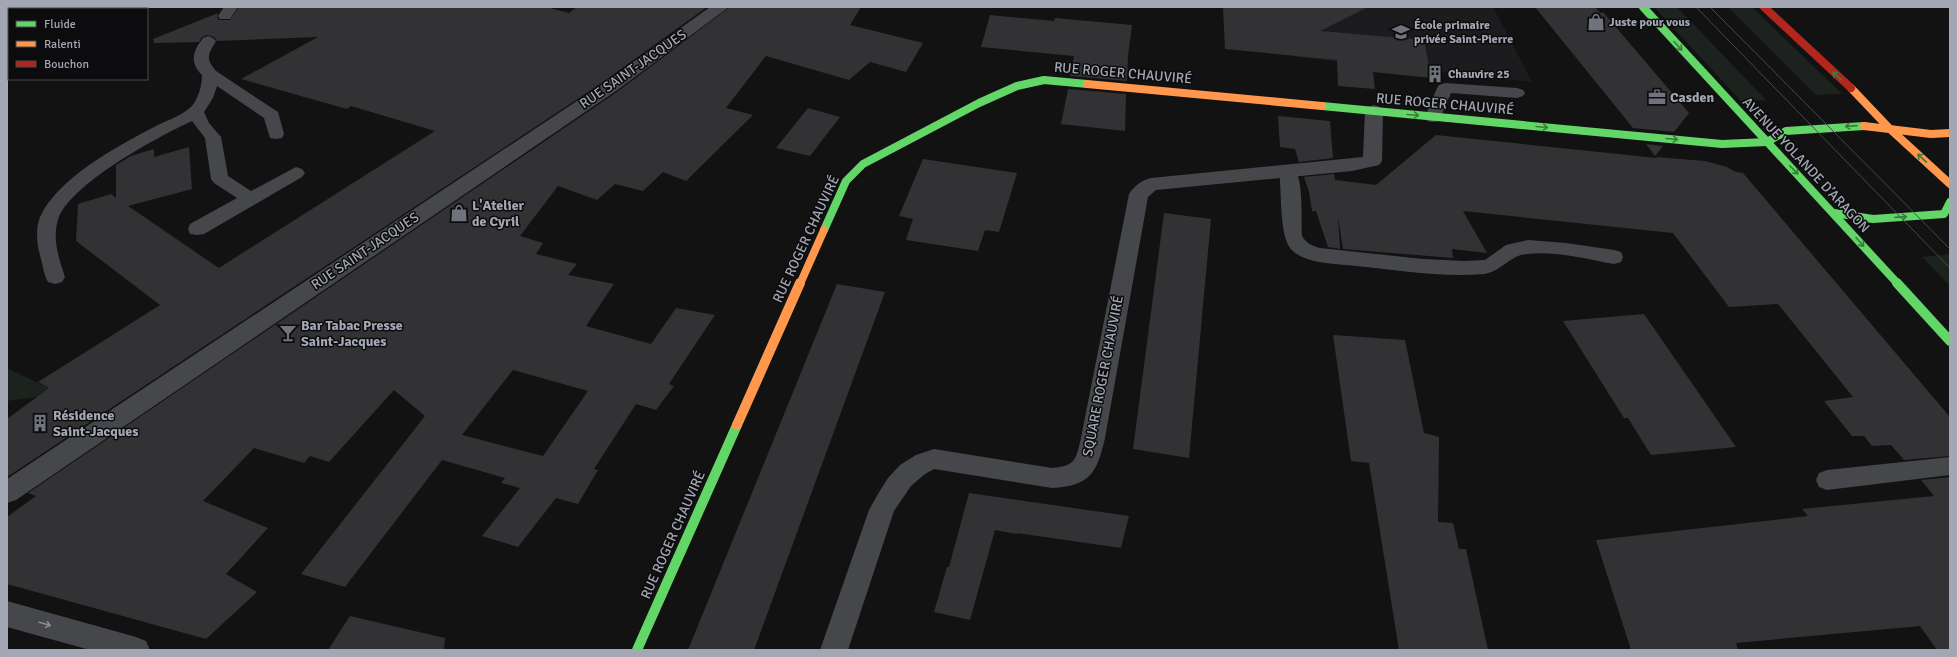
<svg xmlns="http://www.w3.org/2000/svg" width="1957" height="657" font-family="Signika,sans-serif">
  <style>
    .built { fill: #1c1c1e }
    .green { fill: #1c221d }
    .building { fill: #323235; fill-rule: evenodd }
    .lines { fill: none; stroke-linecap: round; stroke-linejoin: round }
    .lane { fill: #46474a; fill-rule: evenodd }
    .street { fill: #46474a; fill-rule: evenodd }
    .fast-far1 { stroke: #63d668; stroke-width: 8 }
    .fast { stroke: #63d668; stroke-width: 10 }
    .slow-far1 { stroke: #ff974d; stroke-width: 8 }
    .slow { stroke: #ff974d; stroke-width: 10 }
    .jam { stroke: #b3261e; stroke-width: 8 }
    .tram { stroke: #47484b; stroke-width: 1 }
    .oneway { stroke: #3c7b40 }
    .oneway2 { stroke: #878a94 }
    .labels { text-anchor: middle; dominant-baseline: central; stroke-width: 3; stroke-linejoin: round; paint-order: stroke }
    .far-poi-label { font-size: 12px; font-weight: bold; fill: #a3a7b3; stroke: #0c0c0e; text-anchor: start }
    .street-label { font-size: 14px; fill: #a3a7b3; stroke: #0c0c0e }
    .poi-label { font-size: 14px; font-weight: bold; fill: #a3a7b3; stroke: #0c0c0e; text-anchor: start }
  </style>
  <rect width="100%" height="100%" fill="#121212"/>
  <!-- built -->
  <polygon class="built" points="1296,7 1493,7 1532,82 1296,57"/>
  <!-- green -->
  <g class="green">
    <polygon points="1654,7 1677,7 1766,100 1741,101"/>
    <polygon points="1728,7 1752,7 1842,94 1816,95"/>
    <polygon points="1950,254 1950,286 1922,257"/>
    <polygon points="7,368 49,388 37,397 7,401"/>
  </g>
  <!-- building -->
  <g class="building">
    <polygon points="239,7 546,7 569,13 577,7 707,7 603,82 7,477 7,419 49,388 38,382 160,305 76,241 78,204 111,194 116,198 116,165 131,156 154,149 154,157 189,147 192,189 128,206 219,268 435,131 351,106 347,109 241,79 318,37 217,41 214,37 207,35 202,37 199,42 154,43 153,39 218,13 217,17 219,20 230,20"/>
    <path d="M 730,7 L 861,7 L 850,25 L 923,43 L 906,72 L 870,62 L 849,80 L 766,56 L 726,108 L 753,115 L 686,181 L 663,172 L 643,191 L 615,184 L 597,200 L 558,186 L 520,236 L 543,243 L 536,254 L 577,264 L 568,275 L 614,284 L 586,326 L 651,344 L 676,308 L 715,315 L 669,384 L 674,386 L 656,410 L 636,404 L 594,469 L 598,470 L 578,504 L 556,498 L 518,547 L 482,536 L 520,488 L 501,483 L 505,478 L 442,460 L 345,587 L 301,574 L 425,416 L 394,390 L 329,462 L 310,456 L 304,463 L 254,448 L 203,501 L 268,528 L 226,574 L 257,592 L 206,639 L 7,584 L 7,517 L 36,496 L 28,493 L 617,92 ZM 513,370 L 588,391 L 543,456 L 462,435 Z"/>
    <polygon points="1223,7 1368,7 1320,31 1424,40 1431,78 1373,72 1375,89 1338,86 1337,60 1225,49"/>
    <polygon points="1535,7 1595,7 1600,13 1603,12 1689,113 1674,132 1633,128"/>
    <polygon points="990,15 1054,21 1055,18 1132,25 1128,56 1127,81 1070,76 1074,56 981,47"/>
    <polygon points="1068,89 1126,94 1125,131 1061,124"/>
    <polygon points="808,108 840,117 810,156 776,148"/>
    <polygon points="1278,116 1330,121 1333,158 1299,162 1295,149 1280,147"/>
    <polygon points="1436,135 1657,158 1656,157 1705,161 1727,167 1736,172 1743,173 1950,417 1950,456 1904,460 1891,445 1872,446 1864,436 1852,436 1824,401 1853,397 1778,304 1729,307 1673,233 1463,211 1487,253 1452,249 1453,258 1343,249 1338,217 1340,249 1328,247 1316,211 1312,211 1309,192 1304,177 1334,174 1335,180 1376,185"/>
    <polygon points="1646,144 1663,146 1655,156"/>
    <polygon points="923,159 1017,173 999,232 985,230 978,251 906,240 913,219 899,216"/>
    <polygon points="1164,213 1211,219 1189,458 1133,449"/>
    <polygon points="837,284 885,292 754,650 688,650"/>
    <polygon points="1644,314 1736,447 1651,455 1628,418 1624,418 1563,321"/>
    <polygon points="1333,335 1405,340 1424,433 1439,437 1438,522 1453,523 1459,549 1466,549 1488,650 1399,650 1369,463 1351,461"/>
    <polygon points="1950,477 1950,650 1937,650 1920,626 1736,643 1738,650 1631,650 1596,540 1808,516 1802,509 1934,496 1921,480"/>
    <polygon points="969,493 1129,516 1121,548 1017,533 1017,534 995,530 970,620 934,612 947,567 949,567"/>
    <polygon points="350,616 445,638 444,650 328,650"/>
  </g>
  <g class="lines">
    <!-- lane -->
    <g class="lane">
      <polygon points="224,7 238,7 230,19 220,19 218,16"/>
      <path d="M 208,36 L 213,38 L 216,41 C 208,55 205,58 216,71 L 278,112 L 284,134 L 282,138 L 276,139 L 270,138 L 264,118 L 217,86 L 213,98 L 204,112 L 209,123 L 221,137 L 228,176 L 251,191 L 296,167 L 302,169 L 305,173 L 302,177 L 204,234 L 197,235 L 190,234 L 188,229 L 190,224 L 237,198 L 214,183 L 211,179 L 205,138 L 192,121 C 159,136 68,185 58,220 C 52,239 59,259 65,277 L 62,282 L 55,284 L 48,282 C 44,275 43,267 41,259 C 37,246 35,230 40,217 C 58,178 116,147 152,128 C 165,121 182,116 192,106 C 199,97 202,85 202,75 C 189,62 193,51 203,38 Z"/>
      <polygon points="1445,83 1517,88 1523,90 1525,93 1523,96 1517,98 1451,93 1439,121 1433,122 1427,121 1425,117 1437,88 1439,85"/>
      <path d="M 1288,165 L 1294,167 C 1304,182 1301,218 1302,236 C 1306,243 1312,246 1320,248 L 1423,259 L 1464,261 L 1485,260 L 1506,245 L 1528,240 L 1566,243 L 1614,250 L 1621,252 L 1623,257 L 1621,262 L 1614,264 C 1586,259 1556,251 1527,254 C 1510,255 1501,272 1484,274 C 1442,278 1398,270 1356,266 C 1338,264 1317,264 1300,256 C 1297,254 1292,251 1290,248 C 1279,232 1282,192 1279,171 L 1282,167 Z"/>
      <polygon points="1950,457 1950,475 1827,490 1819,487 1816,480 1819,473 1827,470"/>
    </g>
    <!-- street -->
    <g class="street">
      <polygon points="710,7 729,7 616,91 16,500 7,503 7,479 604,83"/>
      <path d="M 1374,105 L 1380,107 L 1383,111 L 1382,161 L 1379,165 L 1352,171 L 1156,190 L 1148,197 L 1105,438 C 1097,473 1090,486 1052,488 L 934,469 L 925,474 L 911,486 L 894,511 L 848,650 L 820,650 L 869,510 L 878,494 L 888,478 L 900,465 L 916,455 L 934,449 L 1052,468 C 1076,466 1076,459 1081,438 L 1129,194 C 1134,186 1142,180 1151,178 L 1363,157 L 1365,111 L 1368,107 Z"/>
      <polygon points="7,601 136,637 146,641 150,650 90,650 7,627"/>
    </g>
    <!-- fast-far1 -->
    <g class="fast-far1">
      <polyline points="1643,7 1898,284"/>
      <polyline points="1322,106 1722,144 1767,142 1786,131 1864,126"/>
      <polyline points="1834,213 1873,219 1944,214 1950,202"/>
      <polyline points="824,230 846,181 863,164 979,103 1017,86 1044,80 1087,84"/>
    </g>
    <!-- fast -->
    <g class="fast">
      <polyline points="1897,283 1950,341"/>
      <polyline points="637,650 737,425"/>
    </g>
    <!-- slow-far1 -->
    <g class="slow-far1">
      <polyline points="1087,84 1322,106"/>
      <polyline points="1851,88 1889,128 1950,184"/>
      <polyline points="1864,126 1931,134 1950,133"/>
      <polyline points="800,284 824,230"/>
    </g>
    <!-- slow -->
    <polyline class="slow" points="737,425 800,283"/>
    <!-- jam -->
    <polyline class="jam" points="1764,7 1851,88"/>
    <!-- tram -->
    <g class="tram">
      <polyline points="1696,7 1950,268"/>
      <polyline points="1710,7 1950,249"/>
    </g>
  </g>
  <!-- one-way arrows -->
  <defs><path id="oneway-shaft" d="M-6 0H5M1.5-3L5.5 0L1.5 3" fill="none" stroke-width="1.6" stroke-linecap="round" stroke-linejoin="round"/></defs>
  <g class="oneway">
    <use href="#oneway-shaft" transform="translate(1678 46) rotate(48)"/>
    <use href="#oneway-shaft" transform="translate(1837 76) rotate(-138)"/>
    <use href="#oneway-shaft" transform="translate(1413 115) rotate(5)"/>
    <use href="#oneway-shaft" transform="translate(1851 126) rotate(176)"/>
    <use href="#oneway-shaft" transform="translate(1542 127) rotate(5)"/>
    <use href="#oneway-shaft" transform="translate(1672 139) rotate(5)"/>
    <use href="#oneway-shaft" transform="translate(1922 158) rotate(-137)"/>
    <use href="#oneway-shaft" transform="translate(1794 170) rotate(46)"/>
    <use href="#oneway-shaft" transform="translate(1901 217) rotate(-4)"/>
    <use href="#oneway-shaft" transform="translate(1860 242) rotate(49)"/>
  </g>
  <use class="oneway2" href="#oneway-shaft" transform="translate(45 624) rotate(16)"/>
  <!-- icons -->
  <defs>
    <g id="shop-bare" transform="scale(1.38)"><path d="M-5-2.5h2.3a2.7 3.5 0 0 1 5.4 0H5L5.5 6h-11ZM-1.5-2.5h3a1.5 2.3 0 0 0-3 0Z" fill="#70737b" stroke="#0c0c0e" stroke-width="2.5" paint-order="stroke"/></g>
    <g id="school-bare" transform="scale(1.38)"><path d="M0-5L7-2L0 1L-7-2ZM-4 1L0 2.5L4 1V4Q0 6-4 4Z" fill="#70737b" stroke="#0c0c0e" stroke-width="2.5" paint-order="stroke"/></g>
    <g id="building-bare" transform="scale(1.38)"><path d="M-4-6H4V6H1V3H-1V6H-4ZM-2.5-4.3h1.7v1.8h-1.7ZM.8-4.3h1.7v1.8H.8ZM-2.5-1h1.7V.8h-1.7ZM.8-1h1.7V.8H.8Z" fill="#70737b" stroke="#0c0c0e" stroke-width="2.5" paint-order="stroke"/></g>
    <g id="office-bare" transform="scale(1.38)"><path d="M-6-3h4V-5.5h4V-3h4V5H-6ZM-1-4.5V-3h2v-1.5ZM-6 0V1H6V0Z" fill="#70737b" stroke="#0c0c0e" stroke-width="2.5" paint-order="stroke"/></g>
    <g id="bar-bare" transform="scale(1.38)"><path d="M-6-5H6L.8 .8V4.5H3.5V6h-7V4.5H-.8V.8Z" fill="#70737b" stroke="#0c0c0e" stroke-width="2.5" paint-order="stroke"/></g>
  </defs>
  <g fill-rule="evenodd">
    <use href="#shop-bare" x="1596" y="22"/>
    <use href="#school-bare" x="1401" y="32"/>
    <use href="#building-bare" x="1435" y="74"/>
    <use href="#office-bare" x="1657" y="97"/>
    <use href="#shop-bare" x="459" y="213"/>
    <use href="#bar-bare" x="288" y="333"/>
    <use href="#building-bare" x="40" y="423"/>
  </g>
  <g class="labels">
    <!-- far-poi labels -->
    <g class="far-poi-label">
      <text x="1609" y="22">Juste pour vous</text>
      <text x="1414" y="25">École primaire<tspan x="1414" dy="14">privée Saint-Pierre</tspan></text>
      <text x="1448" y="74">Chauvire 25</text>
    </g>
    <!-- street labels -->
    <g class="street-label">
      <text transform="translate(633 69) rotate(-35)">RUE SAINT-JACQUES</text>
      <text transform="translate(1123 73) rotate(5)">RUE ROGER CHAUVIRÉ</text>
      <text transform="translate(1445 104) rotate(5)">RUE ROGER CHAUVIRÉ</text>
      <text transform="translate(1806 165) rotate(47)">AVENUE YOLANDE D’ARAGON</text>
      <text transform="translate(806 239) rotate(-65)">RUE ROGER CHAUVIRÉ</text>
      <text transform="translate(365 251) rotate(-34)">RUE SAINT-JACQUES</text>
      <text transform="translate(1103 376) rotate(-79)">SQUARE ROGER CHAUVIRÉ</text>
      <text transform="translate(673 535) rotate(-66)">RUE ROGER CHAUVIRÉ</text>
    </g>
    <!-- poi labels -->
    <g class="poi-label">
      <text x="1670" y="97">Casden</text>
      <text x="472" y="205">L'Atelier<tspan x="472" dy="16">de Cyril</tspan></text>
      <text x="301" y="325">Bar Tabac Presse<tspan x="301" dy="16">Saint-Jacques</tspan></text>
      <text x="53" y="415">Résidence<tspan x="53" dy="16">Saint-Jacques</tspan></text>
    </g>
  </g>
  <!-- border -->
  <rect width="1957" height="657" fill="none" stroke="#a3a7b3" stroke-width="16"/>
  <!-- legend -->
  <rect x="8" y="8" width="140" height="72" fill="#0c0c0e" stroke="#484a50"/>
  <rect x="16" y="21" width="20" height="6" fill="#63d668" stroke="#484a50"/>
  <text x="44" y="28" font-size="12" fill="#a3a7b3">Fluide</text>
  <rect x="16" y="41" width="20" height="6" fill="#ff974d" stroke="#484a50"/>
  <text x="44" y="48" font-size="12" fill="#a3a7b3">Ralenti</text>
  <rect x="16" y="61" width="20" height="6" fill="#b3261e" stroke="#484a50"/>
  <text x="44" y="68" font-size="12" fill="#a3a7b3">Bouchon</text>
</svg>
